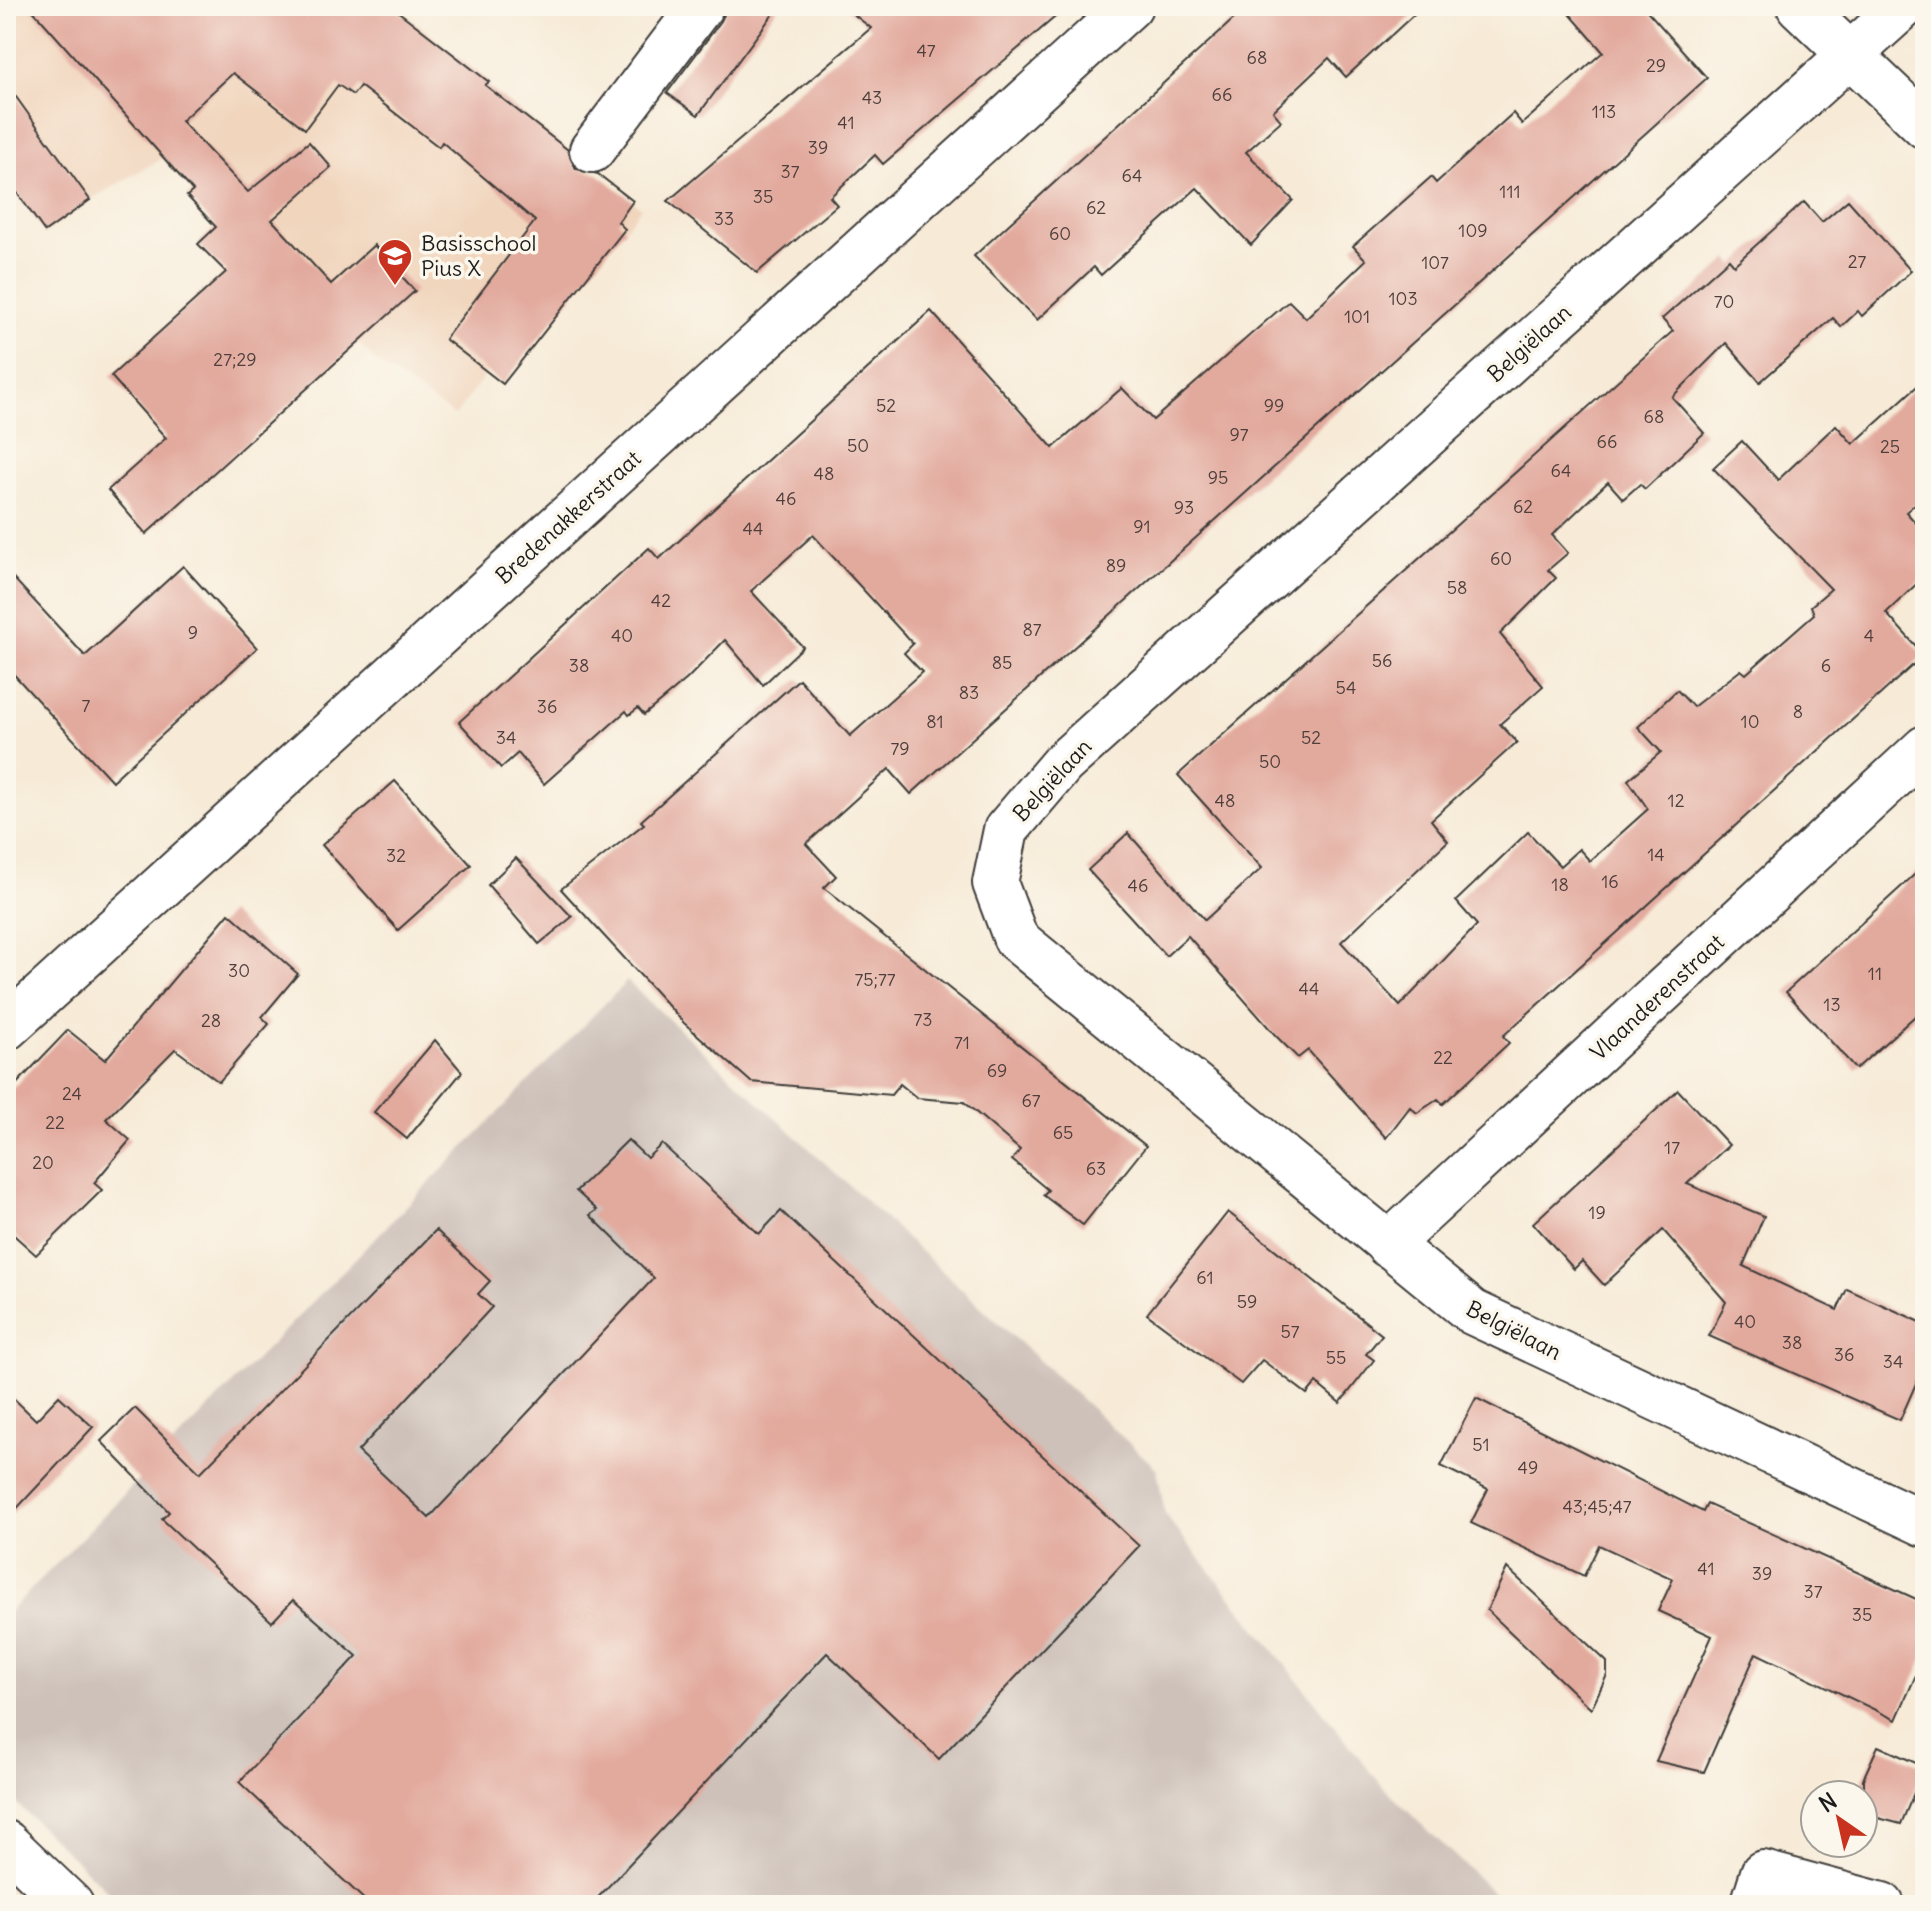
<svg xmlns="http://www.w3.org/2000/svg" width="1931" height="1911" font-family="Delius,sans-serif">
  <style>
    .built { fill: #f1d5bd }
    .industrial { fill: #cec1ba }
    .building { fill: #e2a99d }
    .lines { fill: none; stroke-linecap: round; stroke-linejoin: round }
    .minor-casing { stroke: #3d3b38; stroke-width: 48 }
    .minor { stroke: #fff; stroke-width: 44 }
    .labels { text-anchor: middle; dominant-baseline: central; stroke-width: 7; stroke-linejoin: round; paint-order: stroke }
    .number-label { font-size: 18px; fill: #4e3f3c }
    .poi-label { font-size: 22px; fill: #1c1c1c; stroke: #fbf7ec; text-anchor: start }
    .street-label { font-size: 22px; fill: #1c1c1c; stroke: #fbf7ec }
  </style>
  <rect width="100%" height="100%" fill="#fbf7ec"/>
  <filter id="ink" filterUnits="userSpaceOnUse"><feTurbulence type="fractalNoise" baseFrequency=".0125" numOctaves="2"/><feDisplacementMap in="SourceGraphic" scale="16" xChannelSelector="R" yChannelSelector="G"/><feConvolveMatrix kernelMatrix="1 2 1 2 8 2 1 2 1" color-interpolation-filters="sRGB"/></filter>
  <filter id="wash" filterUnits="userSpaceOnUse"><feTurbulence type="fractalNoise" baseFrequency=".006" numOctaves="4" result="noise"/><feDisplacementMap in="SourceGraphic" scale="32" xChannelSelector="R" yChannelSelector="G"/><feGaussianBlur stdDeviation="1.8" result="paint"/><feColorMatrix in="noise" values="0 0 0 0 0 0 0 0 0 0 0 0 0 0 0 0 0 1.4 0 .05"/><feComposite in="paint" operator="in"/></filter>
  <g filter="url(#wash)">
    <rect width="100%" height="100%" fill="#f7ebd8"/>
    <!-- built -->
    <polygon class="built" points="6,6 395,6 489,82 486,86 641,208 503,384 487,372 455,416 374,360 358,342 205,481 111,376 277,226 197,138 90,200 45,232 6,177"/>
    <!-- industrial -->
    <polygon class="industrial" points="627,981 1157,1469 1165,1515 1303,1687 1384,1788 1506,1905 122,1905 6,1793 6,1615"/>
    <g id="blocks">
      <!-- building -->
      <g class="building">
        <polygon points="29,6 391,6 489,82 485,85 568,150 576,169 598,174 633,201 618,222 625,229 503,384 445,339 535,221 442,142 439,147 360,86 353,95 338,85 305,129 233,73 181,121 248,192 309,142 331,167 272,220 331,284 374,245 415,291 146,534 108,490 166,438 111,376 226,272 198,244 216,227 187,196 193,191"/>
        <polygon points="728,6 779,6 698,115 667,93 721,21"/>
        <polygon points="843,6 1068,6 883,164 875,155 830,197 837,205 757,273 668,201 871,28"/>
        <polygon points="1248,6 1423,6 1346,77 1329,58 1273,111 1281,121 1246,152 1293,200 1251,245 1197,188 1101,275 1094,267 1037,320 974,256"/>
        <polygon points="1563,6 1643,6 1707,78 911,794 889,769 806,844 836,876 824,888 1146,1146 1083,1225 1043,1195 1048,1190 1012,1160 1020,1150 964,1102 917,1098 900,1084 891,1095 751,1082 684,1023 561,889 644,824 641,821 799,679 850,736 922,672 904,653 913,644 813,535 751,591 803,647 763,685 725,640 687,679 644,715 638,708 629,715 626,711 544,784 518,753 501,768 459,722 649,548 659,559 931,311 1053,448 1122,388 1153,420 1289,301 1306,318 1366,260 1353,246 1431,177 1436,183 1513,113 1522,124 1603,52"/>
        <polygon points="6,83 90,200 45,232 6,177"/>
        <polygon points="1848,200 1911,271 1862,316 1858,311 1841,327 1833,318 1760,382 1726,343 1672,397 1704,433 1645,489 1640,484 1623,499 1608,482 1552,535 1568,553 1548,570 1556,578 1500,634 1543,686 1500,724 1517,742 1431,820 1448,841 1341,942 1400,1006 1477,925 1456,901 1528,832 1560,866 1579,849 1590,861 1648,809 1628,780 1661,752 1638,727 1677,690 1693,707 1741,670 1746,674 1814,614 1811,606 1831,589 1713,468 1742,441 1778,480 1836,425 1853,444 1925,379 1925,495 1906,512 1925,533 1925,576 1886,613 1924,655 1503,1036 1509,1043 1443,1104 1438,1099 1417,1113 1410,1107 1386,1138 1308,1050 1298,1058 1276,1036 1188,936 1166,956 1088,870 1128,833 1205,920 1262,868 1178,775 1673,331 1662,319 1729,259 1734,265 1804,202 1822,222"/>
        <polygon points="183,566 257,648 112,781 6,666 6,570 85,656"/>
        <polygon points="395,781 471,865 398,930 322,845"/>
        <polygon points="516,858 572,917 539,944 488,885"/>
        <polygon points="1925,865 1925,1007 1856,1069 1786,992"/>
        <polygon points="229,913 298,974 262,1017 269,1024 219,1082 175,1049 106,1119 130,1140 94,1183 102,1190 36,1255 6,1228 6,1095 68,1030 105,1060"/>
        <polygon points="435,1040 462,1072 407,1139 374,1112"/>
        <polygon points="1678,1090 1729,1145 1687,1184 1764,1216 1743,1266 1837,1310 1847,1289 1925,1324 1925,1363 1900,1420 1709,1336 1726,1302 1663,1230 1604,1285 1582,1261 1574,1269 1533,1223"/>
        <polygon points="628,1140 647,1158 662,1144 759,1234 781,1211 1139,1546 939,1759 827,1653 591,1905 370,1905 239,1782 357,1656 293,1600 272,1622 162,1519 169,1512 101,1441 135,1408 200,1473 436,1230 490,1281 478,1294 492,1307 358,1451 429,1518 654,1278 590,1215 597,1210 576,1191"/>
        <polygon points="1228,1212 1382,1335 1366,1354 1374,1360 1340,1403 1316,1383 1307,1394 1262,1360 1241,1384 1147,1314"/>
        <polygon points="6,1391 36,1420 59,1396 93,1427 6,1520"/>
        <polygon points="1476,1398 1703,1512 1707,1504 1925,1603 1925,1655 1896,1720 1756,1653 1704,1772 1656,1761 1712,1636 1658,1611 1673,1579 1599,1545 1584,1576 1471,1523 1488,1489 1441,1466"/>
        <polygon points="1507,1568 1607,1662 1607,1675 1591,1709 1487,1610"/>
        <polygon points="1878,1746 1925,1767 1901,1824 1863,1814 1863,1779"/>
      </g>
    </g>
  </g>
  <g filter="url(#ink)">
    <use href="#blocks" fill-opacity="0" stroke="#3d3b38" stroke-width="2"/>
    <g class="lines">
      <!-- minor casing -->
      <g class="minor-casing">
        <g id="minor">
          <polyline points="1799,6 1925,126"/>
          <polyline points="1904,6 1062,764 1006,830 995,883 1016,939 1472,1312 1925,1524"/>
          <polyline points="592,150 701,6"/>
          <polyline points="6,1028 1130,6"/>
          <polyline points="1388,1245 1925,748"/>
          <polyline points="6,1843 71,1905"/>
          <polyline points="1753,1905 1763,1873 1882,1905"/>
        </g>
      </g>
      <!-- minor -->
      <use href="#minor" class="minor"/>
    </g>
  </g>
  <!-- icons -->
  <defs>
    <g id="school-pin" transform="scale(1.8)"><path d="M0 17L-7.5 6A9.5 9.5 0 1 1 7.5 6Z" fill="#c8321e" stroke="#fbf7ec"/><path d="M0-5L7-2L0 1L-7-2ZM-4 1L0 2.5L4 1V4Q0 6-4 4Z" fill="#fff"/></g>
  </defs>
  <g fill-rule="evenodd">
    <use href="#school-pin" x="395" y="256"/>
  </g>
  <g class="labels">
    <!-- number labels -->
    <g class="number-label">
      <text x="926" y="50">47</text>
      <text x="1257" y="57">68</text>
      <text x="1656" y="65">29</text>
      <text x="1222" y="94">66</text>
      <text x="872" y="97">43</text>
      <text x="1604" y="111">113</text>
      <text x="846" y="122">41</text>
      <text x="818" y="147">39</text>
      <text x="790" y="171">37</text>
      <text x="1132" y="175">64</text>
      <text x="1510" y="191">111</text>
      <text x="763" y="196">35</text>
      <text x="1096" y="207">62</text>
      <text x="724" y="218">33</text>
      <text x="1473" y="230">109</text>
      <text x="1060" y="233">60</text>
      <text x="1857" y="261">27</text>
      <text x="1435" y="262">107</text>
      <text x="1403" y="298">103</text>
      <text x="1724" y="301">70</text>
      <text x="1357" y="316">101</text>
      <text x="235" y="359">27;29</text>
      <text x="886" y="405">52</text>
      <text x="1274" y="405">99</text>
      <text x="1654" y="416">68</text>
      <text x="1239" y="434">97</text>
      <text x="1607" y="441">66</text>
      <text x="858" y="445">50</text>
      <text x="1890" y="446">25</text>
      <text x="1561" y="470">64</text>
      <text x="824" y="473">48</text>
      <text x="1218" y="477">95</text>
      <text x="786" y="498">46</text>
      <text x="1523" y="506">62</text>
      <text x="1184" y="507">93</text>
      <text x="1142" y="526">91</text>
      <text x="753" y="528">44</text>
      <text x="1501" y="558">60</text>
      <text x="1116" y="565">89</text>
      <text x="1457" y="587">58</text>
      <text x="661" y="600">42</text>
      <text x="1032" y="629">87</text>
      <text x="193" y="632">9</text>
      <text x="622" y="635">40</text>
      <text x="1869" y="635">4</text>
      <text x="1382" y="660">56</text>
      <text x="1002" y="662">85</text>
      <text x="579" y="665">38</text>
      <text x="1826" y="665">6</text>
      <text x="1346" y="687">54</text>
      <text x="969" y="692">83</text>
      <text x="86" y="705">7</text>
      <text x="547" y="706">36</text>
      <text x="1798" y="711">8</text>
      <text x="935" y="721">81</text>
      <text x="1750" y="721">10</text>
      <text x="506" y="737">34</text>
      <text x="1311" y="737">52</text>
      <text x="900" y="748">79</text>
      <text x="1270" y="761">50</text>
      <text x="1225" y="800">48</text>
      <text x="1676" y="800">12</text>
      <text x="1656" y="854">14</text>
      <text x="396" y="855">32</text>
      <text x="1610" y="881">16</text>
      <text x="1560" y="884">18</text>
      <text x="1138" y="885">46</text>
      <text x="239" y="970">30</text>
      <text x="1875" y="973">11</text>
      <text x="875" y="979">75;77</text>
      <text x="1309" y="988">44</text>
      <text x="1832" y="1004">13</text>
      <text x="923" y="1019">73</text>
      <text x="211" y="1020">28</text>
      <text x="962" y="1042">71</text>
      <text x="1443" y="1057">22</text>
      <text x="997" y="1070">69</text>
      <text x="72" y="1093">24</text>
      <text x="1031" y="1100">67</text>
      <text x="55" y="1122">22</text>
      <text x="1063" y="1132">65</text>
      <text x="1672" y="1147">17</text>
      <text x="43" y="1162">20</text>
      <text x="1096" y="1168">63</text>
      <text x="1597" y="1212">19</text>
      <text x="1205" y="1277">61</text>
      <text x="1247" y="1301">59</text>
      <text x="1745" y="1321">40</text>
      <text x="1290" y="1331">57</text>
      <text x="1792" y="1342">38</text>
      <text x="1844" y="1354">36</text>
      <text x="1336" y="1357">55</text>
      <text x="1893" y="1361">34</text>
      <text x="1481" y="1444">51</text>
      <text x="1528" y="1467">49</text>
      <text x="1597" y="1506">43;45;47</text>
      <text x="1706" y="1568">41</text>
      <text x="1762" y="1573">39</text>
      <text x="1813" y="1591">37</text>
      <text x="1862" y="1614">35</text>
    </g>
    <!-- poi labels -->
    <g class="poi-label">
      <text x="421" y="243">Basisschool<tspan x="421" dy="25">Pius X</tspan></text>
    </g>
    <!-- street labels -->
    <g class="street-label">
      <text transform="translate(1529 343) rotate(-42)">Belgiëlaan</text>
      <text transform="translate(568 517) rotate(-42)">Bredenakkerstraat</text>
      <text transform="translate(1052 780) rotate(-47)">Belgiëlaan</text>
      <text transform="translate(1657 997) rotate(-43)">Vlaanderenstraat</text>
      <text transform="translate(1514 1330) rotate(27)">Belgiëlaan</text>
    </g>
  </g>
  <!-- margin -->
  <rect width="1931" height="1911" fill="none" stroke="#fbf7ec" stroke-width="32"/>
  <!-- north arrow -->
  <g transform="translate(1839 1819) rotate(326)"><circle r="38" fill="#fbf7ec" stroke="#a29f99" stroke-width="2"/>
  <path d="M0-6L14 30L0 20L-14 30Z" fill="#c8321e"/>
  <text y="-12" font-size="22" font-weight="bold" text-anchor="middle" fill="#1c1c1c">N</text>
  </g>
</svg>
